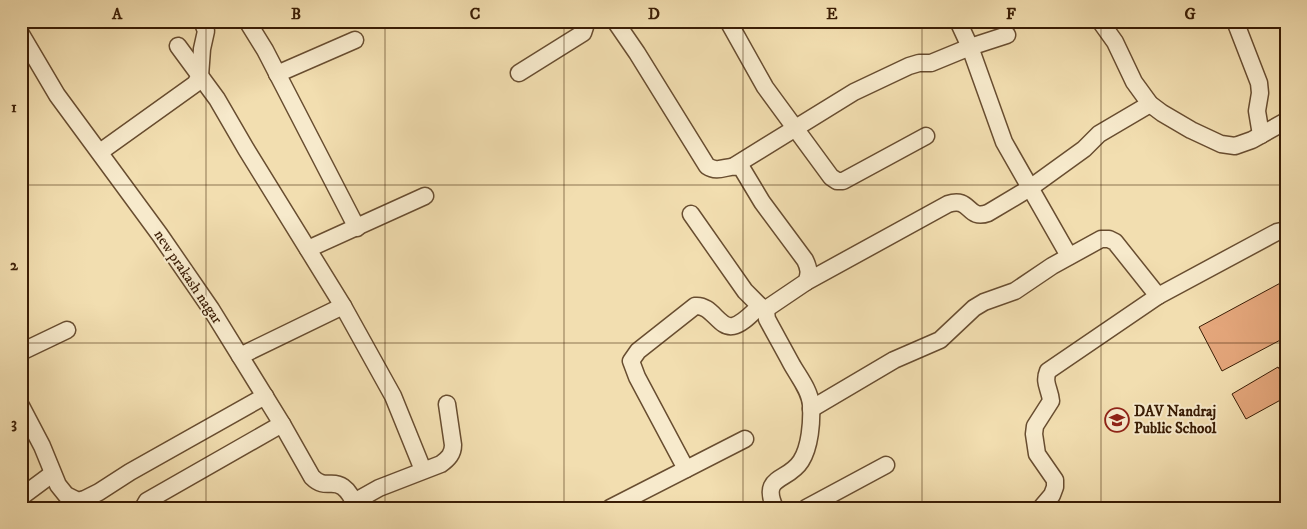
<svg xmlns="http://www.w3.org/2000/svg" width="1307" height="529" font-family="'IM FELL DW Pica',serif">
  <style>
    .building { fill: #e5a77c; stroke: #3a1d05 }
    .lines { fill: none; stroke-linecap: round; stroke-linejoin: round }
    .minor-casing { stroke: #684d30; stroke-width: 19 }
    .minor { stroke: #f7eacc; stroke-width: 16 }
    .grid { fill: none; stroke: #3a1d05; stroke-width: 1; stroke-opacity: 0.55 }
    .labels { text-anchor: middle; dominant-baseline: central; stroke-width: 4; stroke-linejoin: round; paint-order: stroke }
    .street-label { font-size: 15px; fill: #3a1d05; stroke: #f7eacc }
    .poi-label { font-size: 15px; font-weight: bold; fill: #3a1d05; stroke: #f7eacc; text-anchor: start }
    .neatline { fill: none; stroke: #3a1d05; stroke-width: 2 }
    .grid-label { font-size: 16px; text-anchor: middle; font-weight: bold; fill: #3a1d05 }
  </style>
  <rect width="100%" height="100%" fill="#f2deb0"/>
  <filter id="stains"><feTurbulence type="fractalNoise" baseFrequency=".004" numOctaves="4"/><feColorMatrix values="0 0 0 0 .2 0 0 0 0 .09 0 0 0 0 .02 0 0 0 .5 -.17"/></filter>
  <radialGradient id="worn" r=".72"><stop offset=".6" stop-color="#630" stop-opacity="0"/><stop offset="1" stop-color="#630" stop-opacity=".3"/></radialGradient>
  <!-- building -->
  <g class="building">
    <polygon points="1286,280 1286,337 1222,371 1199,327"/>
    <polygon points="1278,367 1286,380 1286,397 1246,419 1232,394"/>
  </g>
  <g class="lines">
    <!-- minor casing -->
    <g class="minor-casing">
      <g id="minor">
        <polyline points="247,21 265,50 357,228"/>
        <path d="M 615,21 L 637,53 L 707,166 C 719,174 728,164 741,167 L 762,202 L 805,260 C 809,268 810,274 806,282 L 769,307 L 766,312 L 767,319 C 775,334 783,348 791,363 C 798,376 810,390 811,405 C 812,422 810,447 801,461 C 788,482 760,475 775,508"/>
        <polyline points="728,21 765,87 831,177 837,181 843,181 926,136"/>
        <polyline points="958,21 970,47 1004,142 1069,256"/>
        <polyline points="1100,21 1115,42 1134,82 1150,104 1162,113 1191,130 1221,144 1235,146 1252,140 1286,121"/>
        <polyline points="1235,21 1259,83 1260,93 1257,111 1261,135"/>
        <path d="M 21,34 L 57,95 L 160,235 L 211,309 L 282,424 L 312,477 C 325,490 332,479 343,487 C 350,492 353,500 357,508"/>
        <polyline points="178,46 217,99 246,149 343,306 393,396 423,470"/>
        <polyline points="519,73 583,33 585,27 583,21"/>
        <polyline points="277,74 355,40"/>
        <polyline points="100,152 195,84 200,76 202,49 206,31 202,21"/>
        <polyline points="734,166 854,92 909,66 919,63 931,63 970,47 1007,35"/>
        <polyline points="691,214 745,291 766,312"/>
        <polyline points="308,249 425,196"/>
        <path d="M 806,282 L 948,204 C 971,196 967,221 988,213 L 1030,188 L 1084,149 L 1099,134 L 1150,104"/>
        <polyline points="21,352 67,330"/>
        <polyline points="240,356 343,306"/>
        <polyline points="21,406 42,446 58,485 66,495 78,501 85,499 99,492 130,472 265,396"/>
        <polyline points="811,409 894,360 940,340 974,308 984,302 1015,291 1052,266 1101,239 1109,239 1115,242 1158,296"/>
        <path d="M 686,469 L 637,377 L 631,361 L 638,351 L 695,306 C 712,304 719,329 733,326 C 743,324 753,312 760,306"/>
        <polyline points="21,497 52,474"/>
        <path d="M 354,502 L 379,488 L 441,464 C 448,459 453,454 453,445 L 447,404"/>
        <polyline points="143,508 147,501 282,424"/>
        <polyline points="610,508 745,439"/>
        <polyline points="806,508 886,465"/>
        <path d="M 1041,508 L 1052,495 L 1055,487 L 1055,480 L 1037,454 L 1034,434 L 1035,426 L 1051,401 C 1050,389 1043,383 1048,371 L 1158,296 L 1277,232 L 1286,230"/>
      </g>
    </g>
    <!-- minor -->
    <use href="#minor" class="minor"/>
  </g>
  <!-- grid -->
  <path class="grid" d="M 206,21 L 206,508M 385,21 L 385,508M 564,21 L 564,508M 743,21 L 743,508M 922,21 L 922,508M 1101,21 L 1101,508M 21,185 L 1286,185M 21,343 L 1286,343"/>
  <!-- icons -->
  <defs>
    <g id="school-ring" transform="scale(1.25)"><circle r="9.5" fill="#f7eacc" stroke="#8f2418" stroke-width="1.5"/><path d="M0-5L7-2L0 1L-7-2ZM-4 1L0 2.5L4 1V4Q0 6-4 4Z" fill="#8f2418"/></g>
  </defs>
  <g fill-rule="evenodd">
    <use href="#school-ring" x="1117" y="420"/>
  </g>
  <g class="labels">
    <!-- street labels -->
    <g class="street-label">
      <text transform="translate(188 277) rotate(56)">new prakash nagar</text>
    </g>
    <!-- poi labels -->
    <g class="poi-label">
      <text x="1134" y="411">DAV Nandraj<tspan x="1134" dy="17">Public School</tspan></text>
    </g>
  </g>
  <!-- margin -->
  <rect width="1307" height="529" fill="none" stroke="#f2deb0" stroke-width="55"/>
  <rect x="28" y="28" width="1252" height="474" class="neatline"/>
  <g class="grid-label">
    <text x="117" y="19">A</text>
    <text x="296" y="19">B</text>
    <text x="475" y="19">C</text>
    <text x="654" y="19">D</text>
    <text x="832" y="19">E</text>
    <text x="1011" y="19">F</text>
    <text x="1190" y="19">G</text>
    <text x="14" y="112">1</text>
    <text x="14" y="270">2</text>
    <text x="14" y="428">3</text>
  </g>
  <rect width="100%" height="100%" filter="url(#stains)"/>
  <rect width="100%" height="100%" fill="url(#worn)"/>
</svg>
